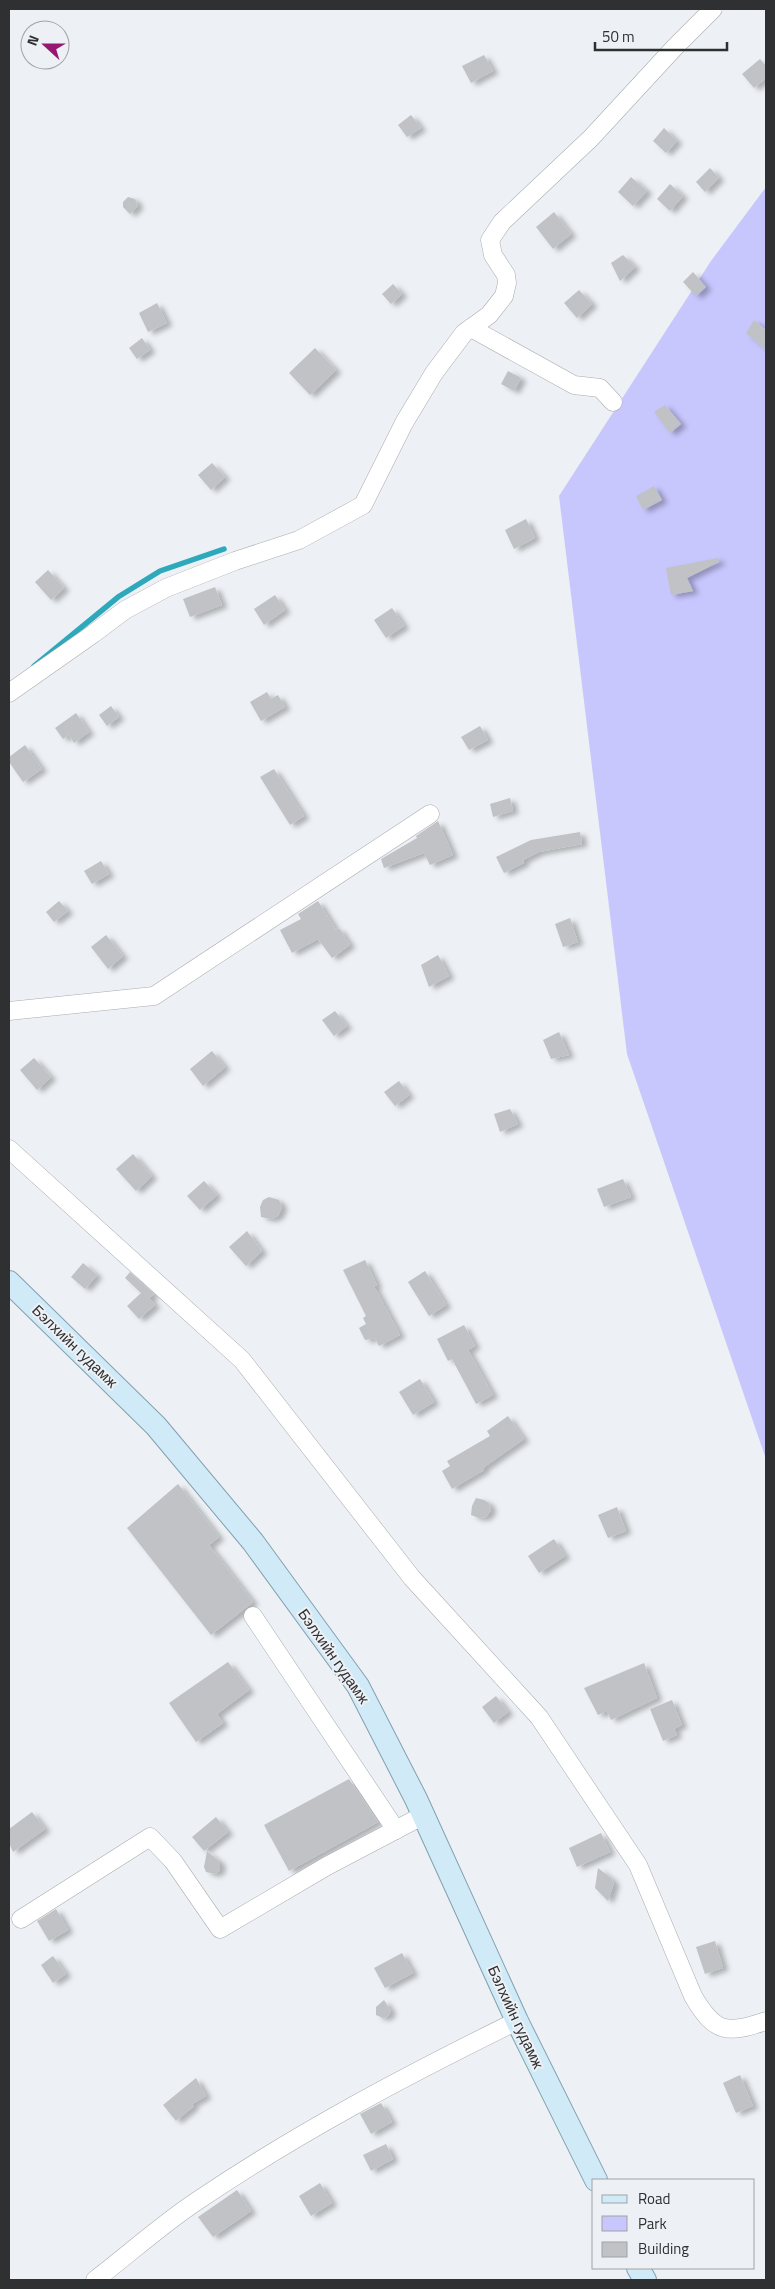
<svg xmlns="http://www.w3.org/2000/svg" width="775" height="2289" font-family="'Titillium Web',sans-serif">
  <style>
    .green { fill: #c7c6fd }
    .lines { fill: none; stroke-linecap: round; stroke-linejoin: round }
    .stream { stroke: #2da9bb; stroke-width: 5.5 }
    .building { fill: #c0c2c6; filter: url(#shadow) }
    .minor-casing { stroke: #a9acaf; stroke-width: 19 }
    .major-casing { stroke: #83a0ae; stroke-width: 24 }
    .minor { stroke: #fff; stroke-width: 18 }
    .major { stroke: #d0ebf7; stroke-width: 22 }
    .labels { text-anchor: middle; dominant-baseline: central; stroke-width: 4; stroke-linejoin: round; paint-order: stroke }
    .street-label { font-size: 15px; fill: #2f3031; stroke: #edf0f4 }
  </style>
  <defs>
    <filter id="shadow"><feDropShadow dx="5.5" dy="3" stdDeviation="2.5" flood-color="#0004"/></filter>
  </defs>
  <rect width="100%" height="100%" fill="#edf0f4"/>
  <!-- green -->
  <polygon class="green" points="766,187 766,1459 627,1054 559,496 711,261"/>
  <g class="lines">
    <!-- stream -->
    <polyline class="stream" points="34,666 118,597 160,571 224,549"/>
  </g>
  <!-- building -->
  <g class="building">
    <polygon points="484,55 493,71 471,83 462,66"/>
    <polygon points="760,59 766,66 766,78 754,88 742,74"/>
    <polygon points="411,115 421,128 407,137 398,125"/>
    <polygon points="664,128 677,141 666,153 653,141"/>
    <polygon points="710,168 719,178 705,192 696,182"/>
    <polygon points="631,177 647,191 633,206 618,192"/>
    <polygon points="670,184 683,196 670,211 657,199"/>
    <polygon points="128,197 135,199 138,206 130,214 123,207 123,202"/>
    <polygon points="554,212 571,234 553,249 536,227"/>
    <polygon points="623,255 635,267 620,281 611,263"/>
    <polygon points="693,272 706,287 696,296 683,282"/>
    <polygon points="393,284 402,294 391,304 382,294"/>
    <polygon points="579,290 592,304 577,318 564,303"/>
    <polygon points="157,303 167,323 148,332 139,313"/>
    <polygon points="754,320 766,330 766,350 746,333"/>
    <polygon points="142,338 150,350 137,359 129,348"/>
    <polygon points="315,348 336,370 310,395 289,373"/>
    <polygon points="508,371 521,378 514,391 501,384"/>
    <polygon points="665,405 681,424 670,433 654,412"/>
    <polygon points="212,463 225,477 211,490 198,475"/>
    <polygon points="654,486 662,500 643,510 636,496"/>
    <polygon points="526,519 535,538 514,549 505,530"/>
    <polygon points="718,558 719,562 687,578 693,591 671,595 666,568"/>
    <polygon points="48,570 64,588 51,600 35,582"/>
    <polygon points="215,587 222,605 190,617 183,599"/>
    <polygon points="275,595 285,610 264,625 254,609"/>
    <polygon points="392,608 404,626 386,638 374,620"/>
    <polygon points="267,692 271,699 278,695 285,707 261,721 250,702"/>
    <polygon points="111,706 119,717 107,726 99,715"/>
    <polygon points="76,713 89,732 74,743 69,735 63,739 55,728"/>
    <polygon points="480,726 488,740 469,750 461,737"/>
    <polygon points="25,745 42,769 23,782 9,762 9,757"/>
    <polygon points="274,769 304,816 290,825 260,777"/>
    <polygon points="510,798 513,811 493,817 490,804"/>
    <polygon points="438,821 453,855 430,865 424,853 384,868 381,859 417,838 416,836"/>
    <polygon points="580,832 582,844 539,852 523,860 524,863 504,873 496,857 531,840"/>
    <polygon points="101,861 109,874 92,884 84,871"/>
    <polygon points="59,901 68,911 54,922 46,912"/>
    <polygon points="318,901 336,930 339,928 350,945 332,958 318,939 292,953 280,930 301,919 298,914"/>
    <polygon points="570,918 578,942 563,947 555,924"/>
    <polygon points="106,935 123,956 108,969 91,947"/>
    <polygon points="438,955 449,976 429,987 421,965"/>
    <polygon points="335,1011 347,1026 334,1036 322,1020"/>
    <polygon points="559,1032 569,1055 551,1059 543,1040"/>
    <polygon points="212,1051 225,1067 203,1086 190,1069"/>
    <polygon points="34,1058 51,1077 37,1090 20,1070"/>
    <polygon points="399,1081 409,1095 395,1106 384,1092"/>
    <polygon points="510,1109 518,1124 500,1132 494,1114"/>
    <polygon points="133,1154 152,1176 136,1191 116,1169"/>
    <polygon points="623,1179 631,1197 604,1207 597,1189"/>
    <polygon points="204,1181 217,1195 200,1210 187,1196"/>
    <polygon points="269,1197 279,1200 282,1207 278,1216 271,1219 261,1217 260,1207 263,1200"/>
    <polygon points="247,1231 262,1251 246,1266 229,1247"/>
    <polygon points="365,1260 377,1285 374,1286 400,1335 379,1346 375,1338 365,1340 359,1328 366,1324 363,1318 366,1316 343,1270"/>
    <polygon points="83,1263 97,1275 85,1289 71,1277"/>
    <polygon points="425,1271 446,1305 429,1316 408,1282"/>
    <polygon points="130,1272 154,1294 149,1298 155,1305 139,1319 127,1306 141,1293 125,1278"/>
    <polygon points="464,1325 475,1346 468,1350 493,1395 476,1404 452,1359 448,1361 437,1339"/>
    <polygon points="420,1379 434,1402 413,1415 399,1392"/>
    <polygon points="508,1416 524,1439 483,1468 484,1470 452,1489 442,1471 450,1466 447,1461 490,1436 487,1431"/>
    <polygon points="178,1484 219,1537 209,1545 253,1602 211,1635 127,1528"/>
    <polygon points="476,1498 484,1500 489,1503 491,1510 486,1517 479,1518 471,1515 472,1506"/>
    <polygon points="617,1507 626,1531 608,1538 598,1515"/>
    <polygon points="554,1539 565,1556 539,1573 528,1556"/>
    <polygon points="228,1662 249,1690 217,1714 223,1723 196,1742 169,1703"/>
    <polygon points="644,1663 657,1698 611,1720 607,1711 598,1715 584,1688"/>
    <polygon points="496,1696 508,1712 494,1723 482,1707"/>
    <polygon points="672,1700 682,1725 674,1729 677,1735 663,1741 650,1709"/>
    <polygon points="349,1779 378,1822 289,1871 264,1825"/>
    <polygon points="32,1812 45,1829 13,1852 9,1843 9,1829"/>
    <polygon points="216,1817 228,1832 204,1851 192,1837"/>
    <polygon points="601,1833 610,1852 577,1867 569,1848"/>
    <polygon points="207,1851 220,1862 220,1870 215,1874 206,1872 204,1867"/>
    <polygon points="598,1868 611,1878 614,1883 608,1901 595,1888"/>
    <polygon points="56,1909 68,1930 49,1941 37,1921"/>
    <polygon points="715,1941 723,1968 705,1974 696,1947"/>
    <polygon points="402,1953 413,1973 385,1988 374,1968"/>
    <polygon points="53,1956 66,1974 53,1983 41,1965"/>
    <polygon points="384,2000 391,2011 388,2016 383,2018 376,2015 376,2007"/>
    <polygon points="740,2075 753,2106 736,2113 723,2083"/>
    <polygon points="196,2078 206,2096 192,2104 194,2106 176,2121 163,2105"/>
    <polygon points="381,2103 392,2122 371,2134 360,2114"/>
    <polygon points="386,2144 393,2159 371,2171 363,2155"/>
    <polygon points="320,2183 332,2203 311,2216 299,2196"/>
    <polygon points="237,2190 251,2211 213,2237 198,2217"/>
  </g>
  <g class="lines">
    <!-- minor casing -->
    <g class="minor-casing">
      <g id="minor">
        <polyline points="471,328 574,385 600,388 613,402"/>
        <polyline points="9,693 93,634 125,610 166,588 235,561 299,540 363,505 404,423 434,373 464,333 489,315 504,296 507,283 506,275 493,255 490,240 502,222 591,138 675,47 713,9"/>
        <polyline points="9,1011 154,996 430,814"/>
        <path d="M 9,1149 L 242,1360 L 412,1578 L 539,1717 L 638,1865 L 693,1996 C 715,2034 727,2034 766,2021"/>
        <polyline points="253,1616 396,1830"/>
        <polyline points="21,1919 150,1837 173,1861 220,1929 327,1866 424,1815"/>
        <path d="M 95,2280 C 129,2254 161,2225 197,2201 C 299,2132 407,2075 517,2021"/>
      </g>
    </g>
    <!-- major casing -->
    <g class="major-casing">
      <g id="major">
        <polyline points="9,1282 156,1426 253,1542 358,1686 416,1799 517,2021 596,2180"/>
        <polyline points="638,2268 645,2280"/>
      </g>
    </g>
    <!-- minor -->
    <use href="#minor" class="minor"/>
    <!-- major -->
    <use href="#major" class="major"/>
  </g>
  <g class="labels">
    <!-- street labels -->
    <g class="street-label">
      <text transform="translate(75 1346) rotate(44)">Бэлхийн гудамж</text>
      <text transform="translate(334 1656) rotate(55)">Бэлхийн гудамж</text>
      <text transform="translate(516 2017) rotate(65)">Бэлхийн гудамж</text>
    </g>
  </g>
  <!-- border -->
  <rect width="775" height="2289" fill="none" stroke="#2f3031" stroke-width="20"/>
  <!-- legend -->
  <rect x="592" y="2179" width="162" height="90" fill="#edf0f4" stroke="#a1a3a6"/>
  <rect x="602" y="2195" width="25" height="8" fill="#d0ebf7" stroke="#a1a3a6"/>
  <text x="638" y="2204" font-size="15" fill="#2f3031">Road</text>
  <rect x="602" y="2216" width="25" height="15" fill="#c7c6fd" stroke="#a1a3a6"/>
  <text x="638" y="2229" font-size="15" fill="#2f3031">Park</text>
  <rect x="602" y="2242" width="25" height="15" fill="#c0c2c6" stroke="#a1a3a6"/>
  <text x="638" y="2254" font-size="15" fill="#2f3031">Building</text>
  <!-- north arrow -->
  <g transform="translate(45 45) rotate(291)"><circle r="24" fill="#edf0f4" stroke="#a1a3a6"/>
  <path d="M0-4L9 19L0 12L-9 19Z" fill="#951873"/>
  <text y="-8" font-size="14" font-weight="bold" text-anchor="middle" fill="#2f3031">N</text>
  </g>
  <!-- scale -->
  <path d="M595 42v8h132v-8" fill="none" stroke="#2f3031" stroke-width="2.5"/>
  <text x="602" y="42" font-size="15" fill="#2f3031" stroke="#edf0f4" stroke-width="4" paint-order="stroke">50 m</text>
</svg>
